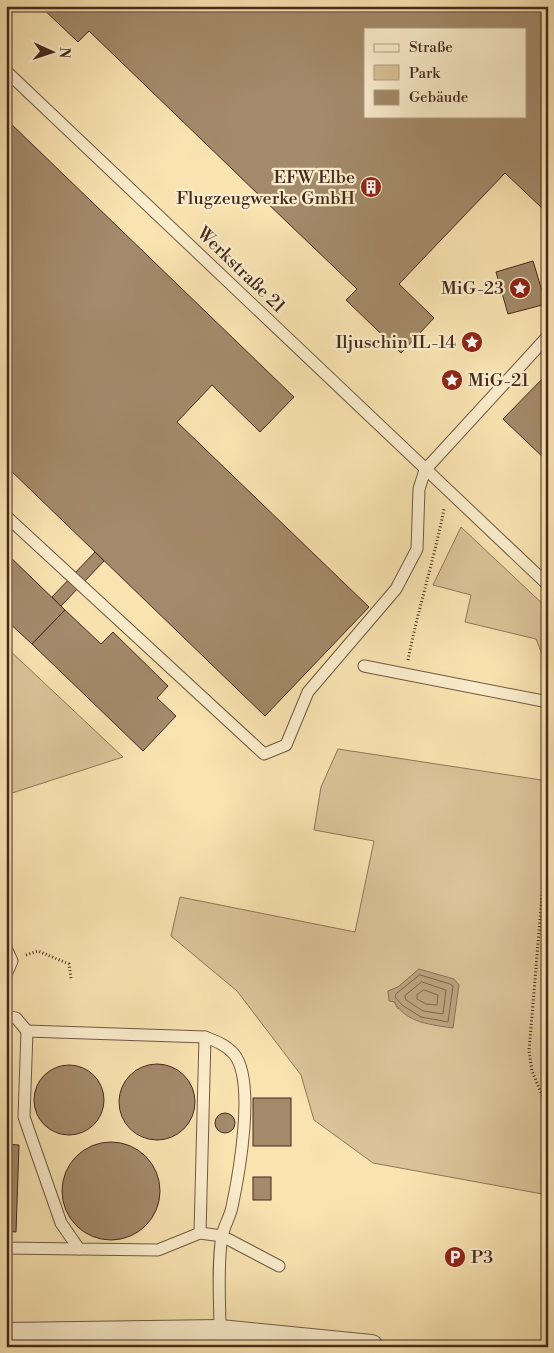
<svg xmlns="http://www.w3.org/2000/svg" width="554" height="1353" font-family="'Libre Bodoni',serif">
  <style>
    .green { fill: #dac398; stroke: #90765b; fill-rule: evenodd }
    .water { fill: #bba47f; stroke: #8c7358 }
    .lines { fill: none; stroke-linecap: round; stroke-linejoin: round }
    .shore { stroke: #80664e; stroke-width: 1 }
    .building { fill: #a38a6a; stroke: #46291e; fill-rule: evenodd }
    .lane-casing { stroke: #725843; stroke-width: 13 }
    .street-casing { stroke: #725843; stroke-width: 26 }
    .path { stroke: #46291e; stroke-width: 3; stroke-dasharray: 1 2.5; stroke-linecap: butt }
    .lane { stroke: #faedcc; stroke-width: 11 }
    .street { stroke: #faedcc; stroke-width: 24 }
    .labels { text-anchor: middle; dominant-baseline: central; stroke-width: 4.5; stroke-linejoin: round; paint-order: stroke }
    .poi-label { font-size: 18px; fill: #46291e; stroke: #faedcc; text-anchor: end }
    .street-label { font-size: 18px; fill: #46291e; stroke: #faedcc }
  </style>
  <rect width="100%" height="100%" fill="#f8e3b1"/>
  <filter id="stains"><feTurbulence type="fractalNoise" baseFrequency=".004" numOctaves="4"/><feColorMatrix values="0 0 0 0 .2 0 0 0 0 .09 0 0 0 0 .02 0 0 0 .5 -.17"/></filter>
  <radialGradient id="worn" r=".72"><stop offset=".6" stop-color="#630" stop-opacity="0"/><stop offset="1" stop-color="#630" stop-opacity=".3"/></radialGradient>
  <!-- green -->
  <g class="green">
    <polygon points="461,527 548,609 548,669 536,639 465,622 471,595 433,585"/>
    <polygon points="6,647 123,757 6,795"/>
    <path d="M 338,749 L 548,781 L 548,1195 L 373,1163 L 314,1120 L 301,1075 L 237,991 L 171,936 L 180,897 L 355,932 L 374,841 L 314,830 L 321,787 ZM 419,969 L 398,1009 L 388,991 L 398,987 Z"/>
    <polygon points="95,1340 215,1342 250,1347 146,1345 63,1347"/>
  </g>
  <!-- water -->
  <path class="water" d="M 419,969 L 454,979 L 459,985 L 453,1028 C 433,1025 405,1023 395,1002 L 389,1001 L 388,991 L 398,987 Z"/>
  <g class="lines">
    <!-- shore -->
    <g class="shore">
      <polygon points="420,975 450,984 453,986 448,1022 421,1017 402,1005 395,997 396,994"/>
      <polygon points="422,982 446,990 443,1014 423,1011 406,1000 405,996"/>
      <polygon points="424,990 438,995 437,1005 426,1004 417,999 417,995"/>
    </g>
  </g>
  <!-- building -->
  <g class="building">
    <path d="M 40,6 L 548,6 L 548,202 L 542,208 L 505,173 L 399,284 L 434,318 L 401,353 L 346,300 L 357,289 L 289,224 L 89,31 L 78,42 ZM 365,29 L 525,29 L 525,116 L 365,116 Z"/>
    <polygon points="6,119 294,397 260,432 212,385 177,422 369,607 265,716 6,466"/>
    <polygon points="533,261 546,304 508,314 496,272"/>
    <polygon points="548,373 548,462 503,419"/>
    <polygon points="95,552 104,561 61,606 52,597"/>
    <polygon points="6,553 65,610 32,644 6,620"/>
    <polygon points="65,610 101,644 113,632 168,686 157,698 176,716 143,751 32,644"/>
    <polygon points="6,835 9,835 8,866 6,866"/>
    <circle cx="157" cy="1102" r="38"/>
    <circle cx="69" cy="1100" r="35"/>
    <rect x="253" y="1098" width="38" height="48"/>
    <circle cx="225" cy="1123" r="10"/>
    <circle cx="111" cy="1191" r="49"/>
    <polygon points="6,1144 19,1145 16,1232 6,1231"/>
    <rect x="253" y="1177" width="18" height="23"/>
  </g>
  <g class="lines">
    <!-- lane casing -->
    <g class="lane-casing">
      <g id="lane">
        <polyline points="6,71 548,585"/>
        <polyline points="6,516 264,754 286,745 308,692 396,589 417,549 419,489 425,470 548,336"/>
        <polyline points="364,666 548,702"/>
        <polyline points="6,948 12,961 6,975"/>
        <polyline points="6,1016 16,1018 27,1031"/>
        <polyline points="200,1233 205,1037"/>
        <polyline points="6,1248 79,1249"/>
        <path d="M 220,1332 C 220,1303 217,1264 222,1236 C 224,1226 230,1217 232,1207 C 239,1174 256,1081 234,1054 C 226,1045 216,1041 205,1037 L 27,1031 L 24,1117 L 61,1223 L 79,1249 L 158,1250 L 200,1233 L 222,1236 L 279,1266"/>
      </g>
    </g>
    <!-- street casing -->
    <g class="street-casing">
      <polyline id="street" points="6,1335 220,1332 371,1347"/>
    </g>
    <!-- path -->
    <g class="path">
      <path d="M 408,660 C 418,609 434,560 444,509"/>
      <polyline points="548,825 529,1051 532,1071 548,1109"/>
      <polyline points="26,955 38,951 69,964 71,978"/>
    </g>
    <!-- lane -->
    <use href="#lane" class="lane"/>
    <!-- street -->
    <use href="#street" class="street"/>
  </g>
  <!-- icons -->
  <defs>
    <g id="building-disc" transform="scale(1.125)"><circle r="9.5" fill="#8f2418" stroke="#faedcc"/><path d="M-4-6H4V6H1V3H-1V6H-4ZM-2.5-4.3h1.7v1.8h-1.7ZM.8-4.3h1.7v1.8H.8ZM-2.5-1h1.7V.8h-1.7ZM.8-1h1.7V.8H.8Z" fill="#fff"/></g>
    <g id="sight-disc" transform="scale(1.125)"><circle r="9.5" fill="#8f2418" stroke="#faedcc"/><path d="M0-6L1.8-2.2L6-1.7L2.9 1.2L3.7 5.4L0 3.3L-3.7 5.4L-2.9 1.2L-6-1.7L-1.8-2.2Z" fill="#fff"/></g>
    <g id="parking-disc" transform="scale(1.125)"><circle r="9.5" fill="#8f2418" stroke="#faedcc"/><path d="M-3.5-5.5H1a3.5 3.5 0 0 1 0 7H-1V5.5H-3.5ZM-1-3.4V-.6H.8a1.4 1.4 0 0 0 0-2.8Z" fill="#fff"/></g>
  </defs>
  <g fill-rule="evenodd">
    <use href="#building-disc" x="371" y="187"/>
    <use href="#sight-disc" x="520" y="288"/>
    <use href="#sight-disc" x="472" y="342"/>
    <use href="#sight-disc" x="452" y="380"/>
    <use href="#parking-disc" x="455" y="1257"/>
  </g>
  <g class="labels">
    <!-- poi labels -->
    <g class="poi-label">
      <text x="355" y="177">EFW Elbe<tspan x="355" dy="21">Flugzeugwerke GmbH</tspan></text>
      <text x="504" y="288">MiG-23</text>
      <text x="456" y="342">Iljuschin IL-14</text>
      <text x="468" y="380" text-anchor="start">MiG-21</text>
      <text x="471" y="1257" text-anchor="start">P3</text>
    </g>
    <!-- street labels -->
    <g class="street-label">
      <text transform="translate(241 270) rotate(44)">Werkstraße 21</text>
    </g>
  </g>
  <!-- margin -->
  <rect width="554" height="1353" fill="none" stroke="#f8e3b1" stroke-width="25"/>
  <rect x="8" y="8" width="539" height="1338" fill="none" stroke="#46291e" stroke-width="2.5"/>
  <rect x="12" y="12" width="529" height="1328" fill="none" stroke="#46291e"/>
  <!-- legend -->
  <rect x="364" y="28" width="162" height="90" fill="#faedcc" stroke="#b29f86"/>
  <rect x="374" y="44" width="25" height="8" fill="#faedcc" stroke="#b29f86"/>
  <text x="409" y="52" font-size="15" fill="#46291e">Straße</text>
  <rect x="374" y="65" width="25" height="15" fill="#dac398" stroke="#b29f86"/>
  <text x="409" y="78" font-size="15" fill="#46291e">Park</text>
  <rect x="374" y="90" width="25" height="15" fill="#a38a6a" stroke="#b29f86"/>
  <text x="409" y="102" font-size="15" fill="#46291e">Gebäude</text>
  <!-- north arrow -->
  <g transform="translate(52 52) rotate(93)" stroke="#faedcc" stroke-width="4" paint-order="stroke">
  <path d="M0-4L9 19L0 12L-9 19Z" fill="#46291e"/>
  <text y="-8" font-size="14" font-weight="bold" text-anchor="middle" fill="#46291e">N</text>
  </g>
  <rect width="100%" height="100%" filter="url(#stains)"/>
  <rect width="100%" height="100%" fill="url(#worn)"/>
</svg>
